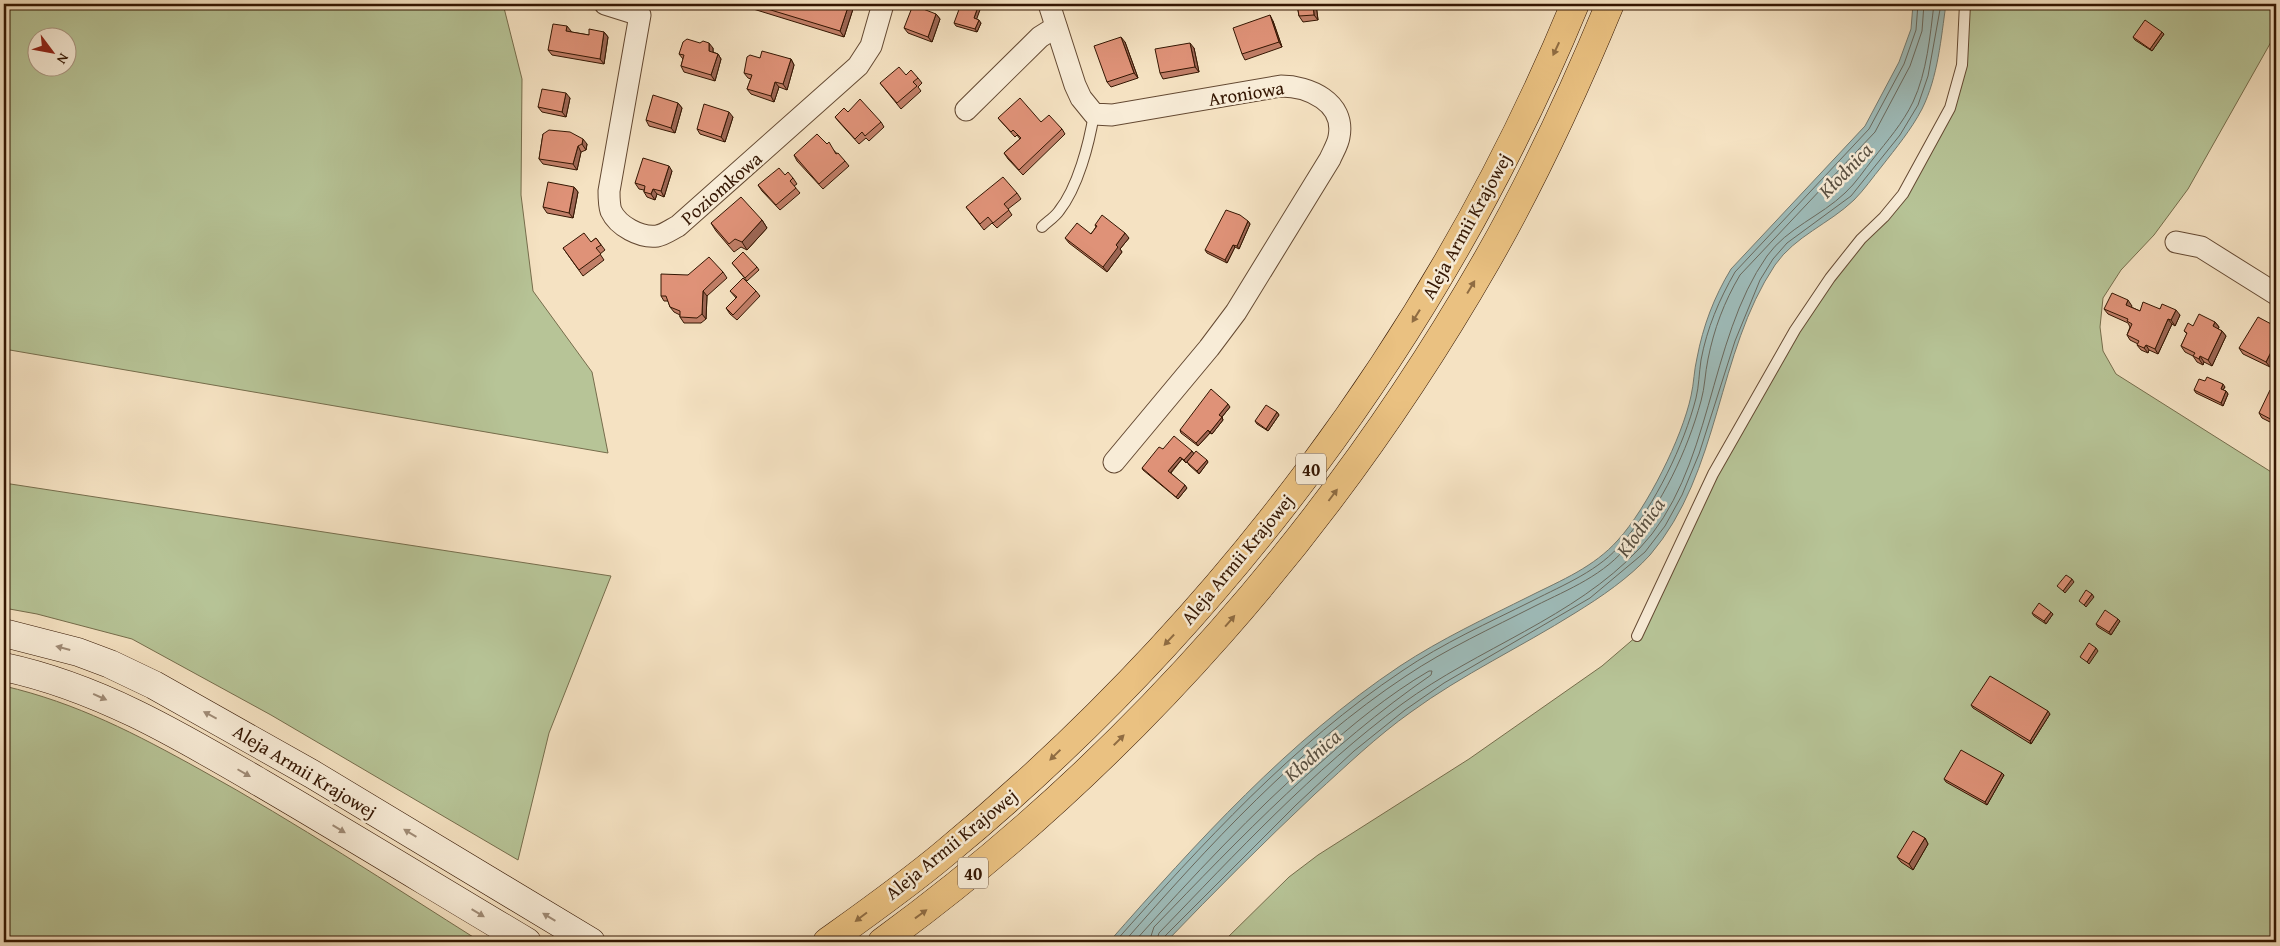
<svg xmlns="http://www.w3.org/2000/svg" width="2280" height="946" font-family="'Gentium Book Plus',serif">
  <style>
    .green { fill: #b7c497; stroke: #766d4c; fill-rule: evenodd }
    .water { fill: #9ebcba; stroke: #747a70 }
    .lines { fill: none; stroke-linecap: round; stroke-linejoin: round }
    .shore { stroke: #69695e; stroke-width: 1 }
    .service-casing { stroke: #644932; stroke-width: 12 }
    .minor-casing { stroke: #644932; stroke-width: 23 }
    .secondary-casing { stroke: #341602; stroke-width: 29 }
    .primary-casing { stroke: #341602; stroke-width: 29 }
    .service { stroke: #f8ecd7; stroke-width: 10 }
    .minor { stroke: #f8ecd7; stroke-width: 21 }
    .secondary { stroke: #f8ecd7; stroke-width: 28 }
    .primary { stroke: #eac181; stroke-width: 28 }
    .wall { fill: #c07e67; stroke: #341602 }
    .shaded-wall { fill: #9c6654; stroke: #341602 }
    .building { fill: #df9278; stroke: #341602 }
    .oneway { fill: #8f6c42 }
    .oneway2 { fill: #a08c77 }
    .labels { text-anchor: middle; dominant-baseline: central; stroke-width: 5; stroke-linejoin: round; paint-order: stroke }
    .shield { fill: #f8ecd7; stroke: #6f5642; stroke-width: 1 }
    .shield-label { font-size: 18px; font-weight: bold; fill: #341602 }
    .street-label { font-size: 19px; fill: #341602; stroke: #f8ecd7 }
    .water-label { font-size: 20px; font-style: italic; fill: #595042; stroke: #f8ecd7 }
  </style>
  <rect width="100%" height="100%" fill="#f5e2c2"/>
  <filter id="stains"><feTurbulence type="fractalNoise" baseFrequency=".004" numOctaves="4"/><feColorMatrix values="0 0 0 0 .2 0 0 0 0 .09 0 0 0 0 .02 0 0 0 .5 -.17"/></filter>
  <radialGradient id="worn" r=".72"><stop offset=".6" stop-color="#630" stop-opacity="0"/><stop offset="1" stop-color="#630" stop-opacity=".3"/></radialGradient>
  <!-- green -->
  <g class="green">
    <path d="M 4,4 L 503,4 L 522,79 L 521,195 L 533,291 L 592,372 L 608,453 L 4,349 ZM 38,38 L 68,38 L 68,68 L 38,68 Z"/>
    <polygon points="1969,4 2276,4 2276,37 2271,42 2188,189 2154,235 2121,270 2103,298 2100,327 2103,351 2116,374 2276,475 2276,942 1223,942 1289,877 1318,855 1469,759 1602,666 1637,636 1713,474 1795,330 1884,217 1950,108"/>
    <polygon points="4,483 611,576 549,733 518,860 271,715 132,639 37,614 4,608"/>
    <path d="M 4,686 C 77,703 136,734 201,770 C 297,823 389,884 481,942 L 4,942 Z"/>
  </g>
  <!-- water -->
  <path class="water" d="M 1913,4 L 1946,4 C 1941,38 1938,77 1922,109 C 1911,130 1896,148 1882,166 C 1873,177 1864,190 1854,200 C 1829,224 1795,236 1775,265 C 1716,353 1721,472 1650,555 C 1629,578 1601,597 1575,613 C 1521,647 1463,674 1411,712 C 1377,736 1346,766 1315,794 C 1264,842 1214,892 1166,942 L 1109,942 C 1196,843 1289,740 1400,666 C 1441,639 1486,618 1530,596 C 1562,580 1594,567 1618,540 C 1647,508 1682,438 1691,396 C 1694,383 1694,370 1697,358 C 1703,326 1714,297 1731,269 L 1865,126 L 1899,62 L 1911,29 Z"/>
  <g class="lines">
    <!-- shore -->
    <g class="shore">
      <path d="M 1115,942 C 1202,844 1293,744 1402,671 C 1443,643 1488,623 1532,601 C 1565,584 1599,571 1623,542 C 1655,505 1684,445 1696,398 C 1699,386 1699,373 1701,360 C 1707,328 1719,300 1735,272 L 1869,129 L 1904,64 L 1916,30 L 1918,4"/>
      <path d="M 1124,942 C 1208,846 1299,747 1406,676 C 1446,649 1492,628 1535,606 C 1569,589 1605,575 1629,544 C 1662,503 1687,452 1701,401 C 1705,387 1705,373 1708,359 C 1714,329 1724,302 1740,275 L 1875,132 L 1910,66 L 1922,31 L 1924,4"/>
      <path d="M 1134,942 C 1192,877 1252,813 1317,756 C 1352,725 1388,695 1429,671 L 1432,671 L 1431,675 C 1328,746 1241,837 1154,927 L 1149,942"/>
      <path d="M 1156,942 L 1159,933 C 1236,853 1313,770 1402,704 C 1478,648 1574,618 1639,549 C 1713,472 1707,341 1767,256 C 1787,228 1821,216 1845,193 C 1856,183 1864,170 1873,159 C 1887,141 1903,123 1913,102 C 1927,72 1930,36 1934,4"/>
      <polyline points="1162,942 1164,937 1296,805 1354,751 1405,710 1444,683 1590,598 1645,552 1665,526 1682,495 1699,454 1735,341 1760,280 1773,259 1787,243 1851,196 1900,135 1918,105 1928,76 1941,4"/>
    </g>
    <!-- service casing -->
    <g class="service-casing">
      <g id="service">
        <path d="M 1042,227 C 1047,222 1055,217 1059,211 C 1078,187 1089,144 1094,114"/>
        <polyline points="1637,636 1713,474 1795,330 1830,278 1861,239 1884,217 1903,194 1950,108 1962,65 1965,4"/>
      </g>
    </g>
    <!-- minor casing -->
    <g class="minor-casing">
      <g id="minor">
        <path d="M 605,4 L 640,15 L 609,191 C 609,198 609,205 611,211 C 618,226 640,238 657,236 C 664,235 672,229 678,226 L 858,66 L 871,46 L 883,4"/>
        <path d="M 1049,4 L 1075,85 L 1081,98 L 1094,114 L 1112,115 L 1281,86 C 1308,86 1346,102 1339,137 C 1338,144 1333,152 1330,159 L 1236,312 L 1209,348 L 1114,462"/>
        <polyline points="966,110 1040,37 1056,27"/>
        <polyline points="2176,242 2201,247 2276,294"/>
      </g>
    </g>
    <!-- secondary casing -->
    <g class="secondary-casing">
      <g id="secondary">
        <polyline points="4,633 78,652 110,664 154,685 312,774 591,942"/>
        <path d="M 4,667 C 98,687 179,735 261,783 C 350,835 438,889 527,942"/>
      </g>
    </g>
    <!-- primary casing -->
    <g class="primary-casing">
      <g id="primary">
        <path d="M 827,942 C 866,914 907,885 944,854 C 1219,627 1439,334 1575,4"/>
        <path d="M 882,942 C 1129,762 1335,525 1487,260 C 1534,178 1574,91 1610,4"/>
      </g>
    </g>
    <!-- service -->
    <use href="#service" class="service"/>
    <!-- minor -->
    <use href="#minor" class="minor"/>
    <!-- secondary -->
    <use href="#secondary" class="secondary"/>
    <!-- primary -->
    <use href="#primary" class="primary"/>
  </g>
  <!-- wall -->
  <g class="wall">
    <polygon points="737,4 849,4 853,9 844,37"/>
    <polygon points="982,4 976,19 981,23 977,32 956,26 954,23"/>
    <polygon points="1297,4 1316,4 1318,20 1303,22 1299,16"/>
    <polygon points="936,14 940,19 932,42 908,33 904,28"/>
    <polygon points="1273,21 1282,47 1245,60 1242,54"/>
    <polygon points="571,31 571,32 589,35 604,32 608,37 604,64 552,55 548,50"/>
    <polygon points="2162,32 2164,34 2152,51 2135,40 2133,37"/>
    <polygon points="1125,42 1138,78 1111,87 1107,82"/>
    <polygon points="713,48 713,52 718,54 721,59 715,81 684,72 681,66 683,59 679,54"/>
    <polygon points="1194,48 1199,72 1163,79 1160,73"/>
    <polygon points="760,58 791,59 794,65 787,90 779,87 774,102 751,94 747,89 751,79 748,78 744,73"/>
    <polygon points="906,75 918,78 922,83 918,87 921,91 901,109 880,83"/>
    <polygon points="570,98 566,117 542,112 538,107"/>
    <polygon points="678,103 682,108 675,133 649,126 646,120"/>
    <polygon points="848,112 881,122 884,127 869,141 866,138 859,144 839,122 835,117"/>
    <polygon points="733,117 725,142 700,134 697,129"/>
    <polygon points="998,118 1041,122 1062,129 1065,134 1023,175 1008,159 1004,153 1020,139 1017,135 1015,137"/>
    <polygon points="543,134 587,144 586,150 581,152 577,170 543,164 539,159"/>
    <polygon points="827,144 845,161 849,166 823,189 797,161 794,155"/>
    <polygon points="672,171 664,197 657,194 655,200 647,197 644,192 644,190 639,189 635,183"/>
    <polygon points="785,175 793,178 797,184 794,186 800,193 780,210 762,191 758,185"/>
    <polygon points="574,187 578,192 573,218 547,213 543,207"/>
    <polygon points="1017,193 1021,199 1008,209 1012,215 997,228 992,223 984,230 966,207"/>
    <polygon points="762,220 767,228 747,250 741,247 734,252 716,231 711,223"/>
    <polygon points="1248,221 1250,224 1239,249 1235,247 1227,263 1207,253 1205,250"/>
    <polygon points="1095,225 1129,238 1120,249 1122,252 1107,272 1069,243 1065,238 1091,234 1096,227"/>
    <polygon points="596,238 605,250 600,254 604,260 583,276 563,248 591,242"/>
    <polygon points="732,263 757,267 759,270 747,281"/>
    <polygon points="723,272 727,278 707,296 706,319 701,323 684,323 680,317 680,315 674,312 670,307 668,301 664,301 661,296 688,275"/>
    <polygon points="730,291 756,291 760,296 737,320 730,314 726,308 736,298"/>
    <polygon points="2132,306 2131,307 2140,311 2160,309 2180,315 2175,326 2172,324 2158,354 2149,350 2148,353 2141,350 2137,345 2138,344 2130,340 2127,335 2130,327 2128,323 2108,314 2104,309"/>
    <polygon points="2215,322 2219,327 2218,329 2222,331 2226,336 2212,366 2204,362 2203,365 2197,362 2193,356 2185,352 2181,346 2187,334 2184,331 2193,326"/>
    <polygon points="2273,325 2276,329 2276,355 2270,367 2243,354 2239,348"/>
    <polygon points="2205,381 2225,387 2223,390 2226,391 2228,394 2223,406 2196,393 2194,390"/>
    <polygon points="2276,393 2276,425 2262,418 2259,413"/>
    <polygon points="1230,407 1222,417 1223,420 1212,434 1210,433 1198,446 1181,433 1180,430"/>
    <polygon points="1277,412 1279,415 1268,431 1257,424 1255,421"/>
    <polygon points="1163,449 1192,451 1194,454 1208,462 1199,474 1189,465 1187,462 1186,463 1182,459 1171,473 1187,488 1178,499 1143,470 1142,468"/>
    <polygon points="2032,613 2053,614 2046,624 2034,616"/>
    <polygon points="2118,619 2120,621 2111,635 2098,627 2096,624"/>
    <polygon points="1971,705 2050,714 2031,744 1973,708"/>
    <polygon points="2004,775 1987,805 1946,782 1944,779"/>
    <polygon points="1925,838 1928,844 1913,870 1901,862 1897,857"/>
  </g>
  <!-- shaded-wall -->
  <g class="shaded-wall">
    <polygon points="849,4 853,9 844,37 840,31"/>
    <polygon points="979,4 982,4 976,21 974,18"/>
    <polygon points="1313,4 1316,4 1318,20 1314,15"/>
    <polygon points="936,14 940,19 932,42 928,37"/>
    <polygon points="1270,15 1273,21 1282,47 1279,42"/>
    <polygon points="979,20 981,23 977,32 975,29"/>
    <polygon points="567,26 571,31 570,37 566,31"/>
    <polygon points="604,32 608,37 604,64 600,59"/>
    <polygon points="2162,32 2164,34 2152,51 2150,49"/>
    <polygon points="1121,37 1125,42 1138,78 1134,73"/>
    <polygon points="709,43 713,48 713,56 709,51"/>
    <polygon points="1190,43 1194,48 1199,72 1195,67"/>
    <polygon points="718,54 721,59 715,81 711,75"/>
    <polygon points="791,59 794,65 787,90 783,84"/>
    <polygon points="775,82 779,87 774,102 771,96"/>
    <polygon points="566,93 570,98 566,117 562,112"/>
    <polygon points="678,103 682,108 675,133 671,128"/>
    <polygon points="729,112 733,117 725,142 721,137"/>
    <polygon points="583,139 587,144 586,150 582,144"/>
    <polygon points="578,146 581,152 577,170 573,164"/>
    <polygon points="669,166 672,171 664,197 661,191"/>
    <polygon points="574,187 578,192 573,218 569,213"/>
    <polygon points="653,189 657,194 655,200 651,194"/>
    <polygon points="762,220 767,228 747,250 742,242"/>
    <polygon points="1248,221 1250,224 1239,249 1237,246"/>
    <polygon points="1125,233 1129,238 1120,249 1122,252 1107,272 1103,267 1116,245"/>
    <polygon points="1233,245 1235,247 1227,263 1225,260"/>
    <polygon points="703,291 707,296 706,319 702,314"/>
    <polygon points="2128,300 2132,306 2130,310 2126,305"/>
    <polygon points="2176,310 2180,315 2175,326 2171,320"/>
    <polygon points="2168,319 2172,324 2158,354 2155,349"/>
    <polygon points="2215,322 2219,327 2217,332 2213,326"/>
    <polygon points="2273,325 2276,329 2276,331 2271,329"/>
    <polygon points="2222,331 2226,336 2212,366 2208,360"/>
    <polygon points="2276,342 2276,355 2270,367 2266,362"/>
    <polygon points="2146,345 2149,350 2148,353 2144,348"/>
    <polygon points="2200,356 2204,362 2203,365 2199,359"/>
    <polygon points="2223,384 2225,387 2222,391 2221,389"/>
    <polygon points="2226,391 2228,394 2223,406 2221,403"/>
    <polygon points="1228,404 1230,407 1221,418 1219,415"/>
    <polygon points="1277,412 1279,415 1268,431 1266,429"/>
    <polygon points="1222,417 1223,420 1212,434 1210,432"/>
    <polygon points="1208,430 1210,433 1198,446 1196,443"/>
    <polygon points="1192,451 1194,454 1186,463 1184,460"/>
    <polygon points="1180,457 1182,459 1170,473 1168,471"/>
    <polygon points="1207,460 1208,462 1199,474 1197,471"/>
    <polygon points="1185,485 1187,488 1178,499 1176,497"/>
    <polygon points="2072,579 2074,582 2065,593 2063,591"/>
    <polygon points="2092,594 2094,597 2086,607 2084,605"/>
    <polygon points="2051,612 2053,614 2046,624 2044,621"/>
    <polygon points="2118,619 2120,621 2111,635 2109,632"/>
    <polygon points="2096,648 2098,651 2089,664 2087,662"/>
    <polygon points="2048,711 2050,714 2031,744 2030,741"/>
    <polygon points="2002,773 2004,775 1987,805 1985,802"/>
    <polygon points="1925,838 1928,844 1913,870 1909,864"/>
  </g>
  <!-- building -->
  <g class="building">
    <polygon points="751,4 849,4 840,31"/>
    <polygon points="961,4 979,4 974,18 979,20 975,29 954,23"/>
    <polygon points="1297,4 1313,4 1314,15 1299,16"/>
    <polygon points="913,5 936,14 928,37 904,28"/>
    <polygon points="1270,15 1279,42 1242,54 1233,28"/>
    <polygon points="2145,20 2162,32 2150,49 2133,37"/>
    <polygon points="553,24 567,26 566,31 589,35 589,29 604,32 600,59 548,50"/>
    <polygon points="1121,37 1134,73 1107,82 1094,46"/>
    <polygon points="687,39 700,43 703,41 709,43 709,51 718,54 711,75 681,66 684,55 679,54 683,42"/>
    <polygon points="1190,43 1195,67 1160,73 1155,49"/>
    <polygon points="762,51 791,59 783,84 775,82 771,96 747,89 752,75 744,73 747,57 750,55 760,58"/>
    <polygon points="899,67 906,75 911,70 918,78 913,82 917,86 897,103 880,83"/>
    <polygon points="542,89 566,93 562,112 538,107"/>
    <polygon points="653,95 678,103 671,128 646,120"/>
    <polygon points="1020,98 1041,122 1049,115 1062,129 1019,170 1004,153 1021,138 1013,130 1011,132 998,118"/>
    <polygon points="860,99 881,122 865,136 862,132 855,139 835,117 844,108 848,112"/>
    <polygon points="704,104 729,112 721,137 697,129"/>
    <polygon points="549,130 570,132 583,139 582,144 578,146 573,164 539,159 543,134"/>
    <polygon points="817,134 827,144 829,142 836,154 838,153 845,161 819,184 794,155"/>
    <polygon points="643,158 669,166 661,191 653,189 651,194 644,192 645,186 635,183"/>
    <polygon points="779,168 785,175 788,172 793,178 790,181 796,188 776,205 758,185"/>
    <polygon points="1003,177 1017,193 1004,204 1009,210 993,223 988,217 980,224 966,207"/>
    <polygon points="548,182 574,187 569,213 543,207"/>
    <polygon points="741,197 762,220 742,242 735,239 729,244 711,223"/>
    <polygon points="1226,210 1240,215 1248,221 1237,246 1233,245 1225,260 1205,250"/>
    <polygon points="1102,215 1125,233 1116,245 1118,247 1103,267 1065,238 1077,223 1091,234 1097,226 1095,225"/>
    <polygon points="584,233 591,242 596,238 601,245 596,248 601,254 579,270 563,248"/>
    <polygon points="743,252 757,267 745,278 732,263"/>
    <polygon points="709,257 723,272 703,291 702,314 697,318 680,317 680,311 670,307 666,296 661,296 661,274 688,275"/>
    <polygon points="743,278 756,291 733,315 726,308 737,297 730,291"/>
    <polygon points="2112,293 2128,300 2126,305 2140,311 2143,302 2160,309 2162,304 2176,310 2171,320 2168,319 2155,349 2146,345 2144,348 2137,345 2139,341 2127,335 2132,324 2127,321 2128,319 2104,309"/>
    <polygon points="2199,314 2215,322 2213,326 2222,331 2208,360 2200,356 2199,359 2193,356 2195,353 2181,346 2187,333 2184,331 2188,323 2193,326"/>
    <polygon points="2258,317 2273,325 2271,329 2276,331 2276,342 2266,362 2239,348"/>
    <polygon points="2207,377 2223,384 2221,389 2226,391 2221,403 2194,390 2199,379 2205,381"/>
    <polygon points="1211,389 1228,404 1219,415 1222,417 1210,432 1208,430 1196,443 1180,430"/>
    <polygon points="2270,390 2276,393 2276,422 2259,413"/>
    <polygon points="1266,405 1277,412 1266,429 1255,421"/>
    <polygon points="1174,436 1192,451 1184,460 1180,457 1168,471 1185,485 1176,497 1142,468 1159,447 1163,449"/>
    <polygon points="1196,451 1207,460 1197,471 1187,462"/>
    <polygon points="2066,575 2072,579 2063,591 2057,586"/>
    <polygon points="2086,590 2092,594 2084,605 2079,601"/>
    <polygon points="2039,603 2051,612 2044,621 2032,613"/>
    <polygon points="2105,610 2118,619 2109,632 2096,624"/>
    <polygon points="2089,643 2096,648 2087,662 2080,657"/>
    <polygon points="1990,676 2048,711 2030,741 1971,705"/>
    <polygon points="1961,750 2002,773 1985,802 1944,779"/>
    <polygon points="1913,831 1925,838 1909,864 1897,857"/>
  </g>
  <!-- one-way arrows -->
  <defs><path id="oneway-solid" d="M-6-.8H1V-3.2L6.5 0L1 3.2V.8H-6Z" transform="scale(1.25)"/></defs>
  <g class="oneway">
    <use href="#oneway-solid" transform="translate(1556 49) rotate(115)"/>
    <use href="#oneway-solid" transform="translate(1471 287) rotate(-59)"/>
    <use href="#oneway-solid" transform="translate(1416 316) rotate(122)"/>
    <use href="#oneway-solid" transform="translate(1333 495) rotate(-53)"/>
    <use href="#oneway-solid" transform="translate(1230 621) rotate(-49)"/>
    <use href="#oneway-solid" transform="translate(1169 640) rotate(133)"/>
    <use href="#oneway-solid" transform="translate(1119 740) rotate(-45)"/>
    <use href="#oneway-solid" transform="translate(1055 755) rotate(136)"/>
    <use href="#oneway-solid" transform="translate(921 914) rotate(-36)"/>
    <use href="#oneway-solid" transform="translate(861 917) rotate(143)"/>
  </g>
  <g class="oneway2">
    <use href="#oneway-solid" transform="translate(63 648) rotate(-165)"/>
    <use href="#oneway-solid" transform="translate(100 697) rotate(24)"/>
    <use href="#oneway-solid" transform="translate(210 715) rotate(-152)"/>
    <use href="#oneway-solid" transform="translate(244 773) rotate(30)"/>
    <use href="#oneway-solid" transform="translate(339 829) rotate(31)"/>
    <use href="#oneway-solid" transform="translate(410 833) rotate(-149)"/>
    <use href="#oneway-solid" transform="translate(478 913) rotate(31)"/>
    <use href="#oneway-solid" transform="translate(549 917) rotate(-149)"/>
  </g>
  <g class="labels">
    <!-- shield labels -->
    <g class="shield">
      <rect x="1296" y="453.5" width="30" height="31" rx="4"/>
      <rect x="958" y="857.5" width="30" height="31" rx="4"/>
    </g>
    <g class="shield-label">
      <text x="1311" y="469">40</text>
      <text x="973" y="873">40</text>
    </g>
    <!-- street labels -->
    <g class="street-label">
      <text transform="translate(1246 93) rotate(-9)">Aroniowa</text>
      <text transform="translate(721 188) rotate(-41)">Poziomkowa</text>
      <text transform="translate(1466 226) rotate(-61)">Aleja Armii Krajowej</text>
      <text transform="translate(1237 559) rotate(-50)">Aleja Armii Krajowej</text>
      <text transform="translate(305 771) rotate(31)">Aleja Armii Krajowej</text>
      <text transform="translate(951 844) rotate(-39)">Aleja Armii Krajowej</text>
    </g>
    <!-- water labels -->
    <g class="water-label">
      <text transform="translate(1845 170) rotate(-46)">Kłodnica</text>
      <text transform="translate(1640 527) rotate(-54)">Kłodnica</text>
      <text transform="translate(1312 755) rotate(-41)">Kłodnica</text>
    </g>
  </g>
  <!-- margin -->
  <rect width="2280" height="946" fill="none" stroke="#f5e2c2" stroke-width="20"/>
  <rect x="5" y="5" width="2270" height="936" fill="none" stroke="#341602" stroke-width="2.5"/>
  <rect x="10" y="10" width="2260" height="926" fill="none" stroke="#341602"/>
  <!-- north arrow -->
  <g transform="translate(52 52) rotate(122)"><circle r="24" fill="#f8ecd7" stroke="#aa9682"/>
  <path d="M0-4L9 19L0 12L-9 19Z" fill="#8f2418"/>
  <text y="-8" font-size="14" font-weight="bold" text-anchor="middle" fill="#341602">N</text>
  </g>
  <rect width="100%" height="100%" filter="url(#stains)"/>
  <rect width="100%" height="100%" fill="url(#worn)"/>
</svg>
